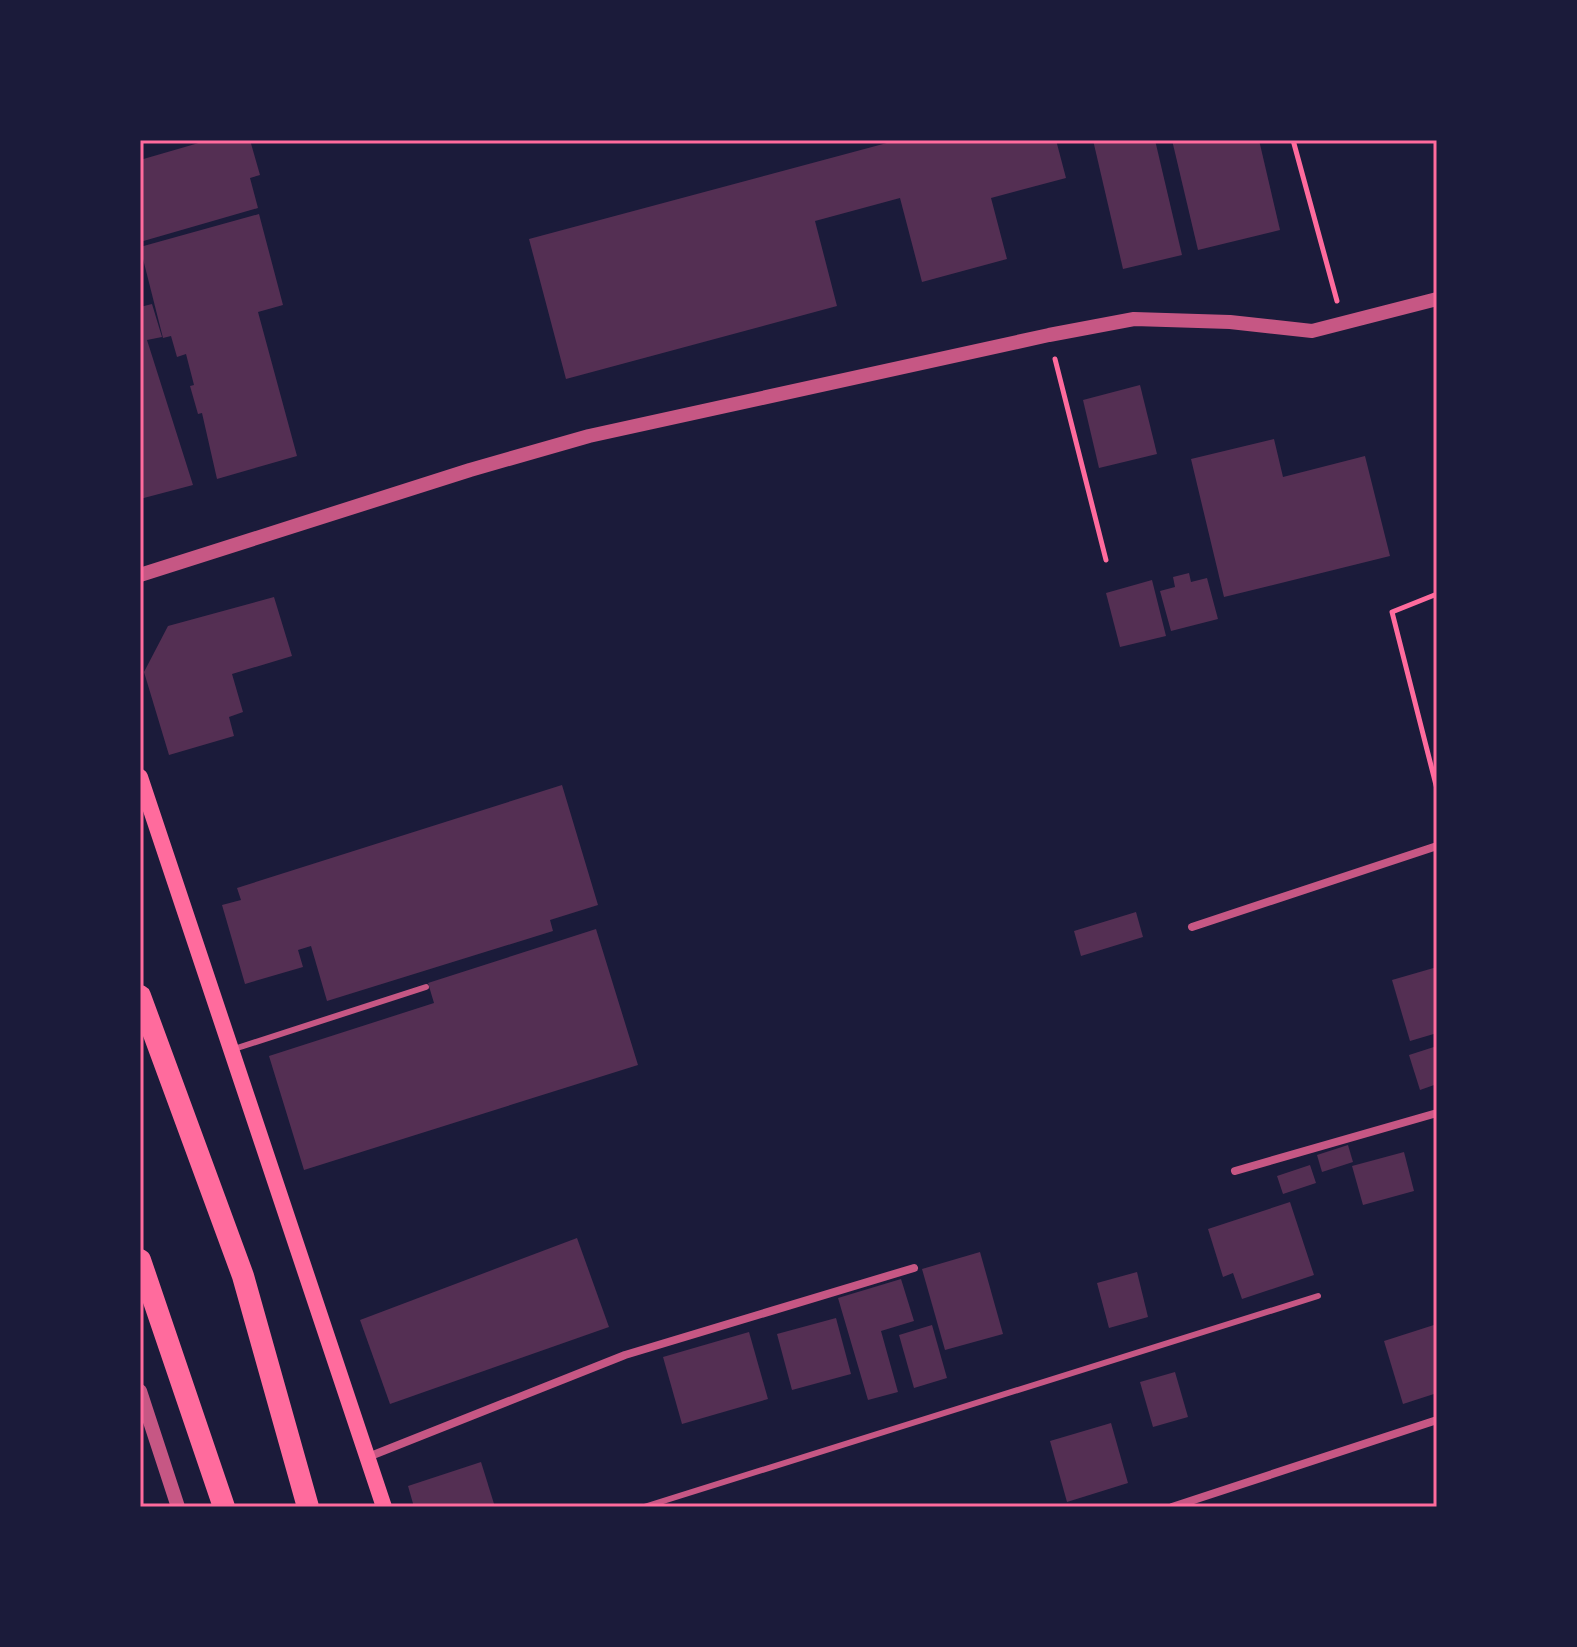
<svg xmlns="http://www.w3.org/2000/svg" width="1577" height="1647" font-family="'Nunito Sans',sans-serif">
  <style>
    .building { fill: #542f53 }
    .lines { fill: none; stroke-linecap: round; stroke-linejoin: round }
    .path { stroke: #ff6b9d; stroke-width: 5 }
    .service { stroke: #c65784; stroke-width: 6 }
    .minor { stroke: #c65784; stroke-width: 8 }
    .tertiary { stroke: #c65784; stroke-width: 14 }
    .secondary { stroke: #ff6b9d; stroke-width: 16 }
    .trunk { stroke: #ff6b9d; stroke-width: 22 }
    .neatline { fill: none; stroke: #ff6b9d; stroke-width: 3 }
  </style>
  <rect width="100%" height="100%" fill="#1b1b3a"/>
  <!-- building -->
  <g class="building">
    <polygon points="209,140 250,140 260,175 250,178 258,208 140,242 140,160"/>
    <polygon points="898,140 1056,140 1066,178 991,198 1007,259 922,282 900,198 815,221 837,306 566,379 529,239"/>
    <polygon points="1093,140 1155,140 1182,255 1123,269"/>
    <polygon points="1172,140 1259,140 1280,230 1198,250"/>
    <polygon points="259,214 283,305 258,312 297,456 217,479 202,413 198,414 190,386 194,385 186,354 177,357 171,336 163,338 140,247"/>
    <polygon points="152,304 162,337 147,340 193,485 140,499 140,307"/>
    <polygon points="1140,385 1157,454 1099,468 1083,400"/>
    <polygon points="1274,439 1283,477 1365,456 1390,556 1224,597 1191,459"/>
    <polygon points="1189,573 1191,582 1207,578 1218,619 1171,631 1160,591 1175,587 1173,577"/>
    <polygon points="1152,580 1166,636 1120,647 1106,593"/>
    <polygon points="274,597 292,656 232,674 243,712 229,717 234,736 169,755 144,672 168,626"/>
    <polygon points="562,785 598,905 550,920 553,931 327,1001 311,946 298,950 303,967 245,984 222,905 241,900 237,888"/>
    <polygon points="1136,912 1143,937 1081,956 1074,931"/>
    <polygon points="596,929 638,1065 304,1170 269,1056 434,1003 428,983"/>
    <polygon points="1437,967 1437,1033 1410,1041 1392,980"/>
    <polygon points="1437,1046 1437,1084 1420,1090 1409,1055"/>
    <polygon points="1348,1145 1353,1162 1322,1172 1317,1155"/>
    <polygon points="1404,1152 1414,1191 1363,1205 1352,1166"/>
    <polygon points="1310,1165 1316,1183 1283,1194 1277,1176"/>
    <polygon points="1290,1202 1314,1275 1242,1299 1233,1273 1223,1277 1208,1229"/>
    <polygon points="577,1238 609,1327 390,1404 360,1320"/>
    <polygon points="980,1252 1003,1334 945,1350 922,1269"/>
    <polygon points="1137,1272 1148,1317 1109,1328 1097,1283"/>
    <polygon points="901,1279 914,1321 881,1331 898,1392 868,1400 838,1298"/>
    <polygon points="836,1318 851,1374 792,1390 777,1334"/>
    <polygon points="1437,1324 1437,1393 1403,1404 1384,1341"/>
    <polygon points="932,1325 947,1378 914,1388 899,1335"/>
    <polygon points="749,1332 768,1399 682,1424 663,1357"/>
    <polygon points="1175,1372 1188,1417 1153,1427 1140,1382"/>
    <polygon points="1111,1423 1128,1483 1067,1502 1050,1441"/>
    <polygon points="481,1462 495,1507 414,1507 408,1486"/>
  </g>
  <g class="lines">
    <!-- path -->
    <g class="path">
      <polyline points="1293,140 1337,301"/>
      <polyline points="1055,359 1106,560"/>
      <polyline points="1437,594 1392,612 1437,789"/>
    </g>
    <!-- service -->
    <g class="service">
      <polyline points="234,1049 426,987"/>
      <polyline points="644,1507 1318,1296"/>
    </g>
    <!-- minor -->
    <g class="minor">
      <polyline points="1192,927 1437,846"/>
      <polyline points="1235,1171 1437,1113"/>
      <polyline points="368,1457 625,1355 914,1268"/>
      <polyline points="1172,1507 1437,1420"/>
    </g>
    <!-- tertiary -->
    <g class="tertiary">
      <polyline points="140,575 470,470 589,436 1049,335 1134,319 1230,322 1312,331 1437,299"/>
      <polyline points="140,1391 178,1507"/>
    </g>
    <!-- secondary -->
    <polyline class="secondary" points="140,777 384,1507"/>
    <!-- trunk -->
    <g class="trunk">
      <polyline points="140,996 243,1276 308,1507"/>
      <polyline points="140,1260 224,1507"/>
    </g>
  </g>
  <!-- border -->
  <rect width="1577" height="1647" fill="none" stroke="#1b1b3a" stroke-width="284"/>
  <rect x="142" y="142" width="1293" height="1363" class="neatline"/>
</svg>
